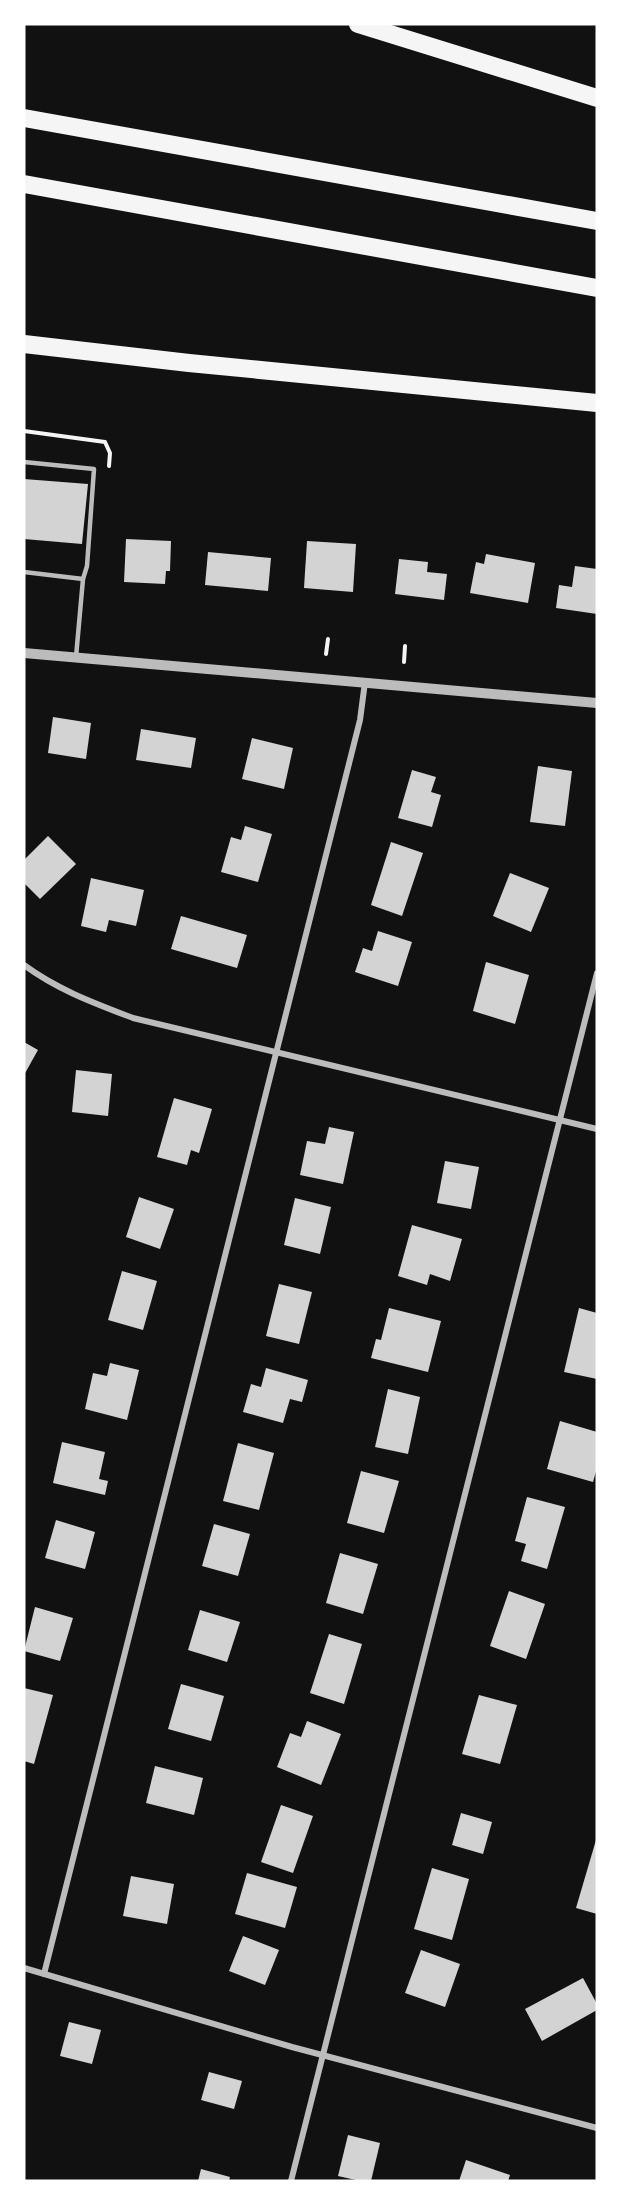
<svg xmlns="http://www.w3.org/2000/svg" width="621" height="2205" font-family="'Archivo Narrow',sans-serif">
  <style>
    .building { fill: #d3d3d3 }
    .lines { fill: none; stroke-linecap: round; stroke-linejoin: round }
    .path { stroke: #f5f5f5; stroke-width: 4 }
    .service { stroke: #bcbcbc; stroke-width: 4.5 }
    .minor { stroke: #bcbcbc; stroke-width: 6 }
    .tertiary { stroke: #bcbcbc; stroke-width: 10 }
    .motorway { stroke: #f5f5f5; stroke-width: 18 }
  </style>
  <rect width="100%" height="100%" fill="#111"/>
  <!-- building -->
  <g class="building">
    <polygon points="24,479 88,484 82,544 24,539"/>
    <polygon points="126,539 171,541 170,571 166,571 165,584 124,582"/>
    <polygon points="307,541 356,544 353,592 304,588"/>
    <polygon points="208,552 271,558 268,591 205,585"/>
    <polygon points="486,554 535,563 528,603 470,593 476,562 484,564"/>
    <polygon points="399,559 428,562 427,572 447,574 444,600 395,594"/>
    <polygon points="575,566 597,569 597,614 556,608 559,585 572,587"/>
    <polygon points="53,717 91,723 86,759 48,753"/>
    <polygon points="141,729 196,738 191,768 136,760"/>
    <polygon points="252,738 293,748 284,789 242,779"/>
    <polygon points="538,766 572,771 565,826 530,822"/>
    <polygon points="412,770 436,777 431,792 441,795 432,827 398,818"/>
    <polygon points="245,826 272,834 258,882 221,872 231,837 241,840"/>
    <polygon points="48,836 76,864 40,899 24,883 24,860"/>
    <polygon points="391,842 423,853 402,916 371,905"/>
    <polygon points="510,873 549,888 531,932 493,916"/>
    <polygon points="91,878 144,890 136,926 109,920 106,932 81,926"/>
    <polygon points="181,916 247,935 237,968 171,949"/>
    <polygon points="378,931 412,942 398,986 355,972 363,948 372,951"/>
    <polygon points="486,962 529,975 515,1024 473,1011"/>
    <polygon points="24,1042 38,1050 24,1075"/>
    <polygon points="76,1070 112,1074 108,1116 72,1112"/>
    <polygon points="174,1098 212,1109 199,1153 191,1150 187,1165 157,1157"/>
    <polygon points="329,1127 354,1132 343,1184 300,1175 307,1141 325,1144"/>
    <polygon points="445,1161 479,1167 471,1209 437,1203"/>
    <polygon points="139,1197 174,1209 160,1249 126,1237"/>
    <polygon points="295,1198 331,1207 320,1254 284,1245"/>
    <polygon points="412,1225 462,1239 450,1281 430,1274 427,1285 398,1276"/>
    <polygon points="122,1271 157,1281 143,1330 108,1320"/>
    <polygon points="279,1284 312,1292 299,1344 266,1336"/>
    <polygon points="389,1308 441,1321 428,1372 371,1358 376,1339 381,1340"/>
    <polygon points="579,1308 597,1313 597,1379 564,1372"/>
    <polygon points="110,1363 139,1370 127,1420 85,1409 93,1373 107,1376"/>
    <polygon points="266,1368 308,1380 302,1402 290,1399 283,1423 243,1412 251,1384 261,1387"/>
    <polygon points="388,1389 420,1397 408,1454 375,1447"/>
    <polygon points="560,1421 597,1432 597,1468 593,1482 547,1469"/>
    <polygon points="62,1442 105,1452 99,1479 108,1481 105,1495 53,1483"/>
    <polygon points="238,1443 274,1453 259,1510 223,1501"/>
    <polygon points="361,1471 399,1481 384,1533 347,1523"/>
    <polygon points="527,1497 565,1507 547,1569 521,1561 526,1544 515,1541"/>
    <polygon points="56,1520 95,1532 85,1569 45,1558"/>
    <polygon points="214,1524 250,1534 238,1576 202,1566"/>
    <polygon points="340,1553 378,1564 363,1614 326,1603"/>
    <polygon points="509,1591 545,1604 526,1659 490,1646"/>
    <polygon points="35,1607 73,1618 60,1661 24,1651"/>
    <polygon points="200,1610 240,1622 227,1662 188,1650"/>
    <polygon points="329,1634 362,1644 344,1704 310,1693"/>
    <polygon points="181,1684 224,1696 211,1741 168,1729"/>
    <polygon points="24,1688 53,1695 34,1764 24,1761"/>
    <polygon points="479,1695 517,1705 500,1764 462,1754"/>
    <polygon points="307,1721 341,1734 321,1785 277,1767 290,1733 301,1737"/>
    <polygon points="155,1766 203,1778 194,1815 146,1803"/>
    <polygon points="281,1805 313,1816 293,1873 261,1862"/>
    <polygon points="461,1813 492,1822 483,1854 452,1845"/>
    <polygon points="596,1840 597,1840 597,1914 576,1908"/>
    <polygon points="432,1868 469,1879 452,1940 414,1929"/>
    <polygon points="247,1873 297,1887 285,1928 235,1914"/>
    <polygon points="131,1876 174,1884 167,1924 123,1916"/>
    <polygon points="243,1936 279,1950 265,1985 229,1971"/>
    <polygon points="421,1950 460,1964 445,2007 405,1993"/>
    <polygon points="583,1978 597,2004 597,2010 542,2041 525,2009"/>
    <polygon points="69,2022 101,2030 92,2064 60,2056"/>
    <polygon points="209,2072 242,2081 234,2109 201,2100"/>
    <polygon points="348,2135 380,2143 371,2181 360,2181 338,2176"/>
    <polygon points="466,2160 510,2175 508,2181 459,2181"/>
    <polygon points="201,2169 230,2177 229,2181 198,2181"/>
  </g>
  <g class="lines">
    <!-- path -->
    <g class="path">
      <polyline points="24,431 105,442 110,453 109,466"/>
      <polyline points="326,654 328,639"/>
      <polyline points="404,662 405,646"/>
    </g>
    <!-- service -->
    <g class="service">
      <polyline points="24,462 94,469 87,566 83,579"/>
      <polyline points="24,572 83,579 76,657"/>
    </g>
    <!-- minor -->
    <g class="minor">
      <path d="M 24,965 C 58,990 94,1003 133,1018 L 597,1129"/>
      <polyline points="24,1968 292,2047 597,2128"/>
      <polyline points="44,1974 360,720 365,682"/>
      <polyline points="291,2181 597,973"/>
    </g>
    <!-- tertiary -->
    <polyline class="tertiary" points="24,653 597,703"/>
    <!-- motorway -->
    <g class="motorway">
      <polyline points="358,24 597,98"/>
      <polyline points="24,118 597,221"/>
      <polyline points="24,184 597,288"/>
      <polyline points="24,344 189,363 597,403"/>
    </g>
  </g>
  <!-- border -->
  <rect width="621" height="2205" fill="none" stroke="#ffffff" stroke-width="51"/>
</svg>
